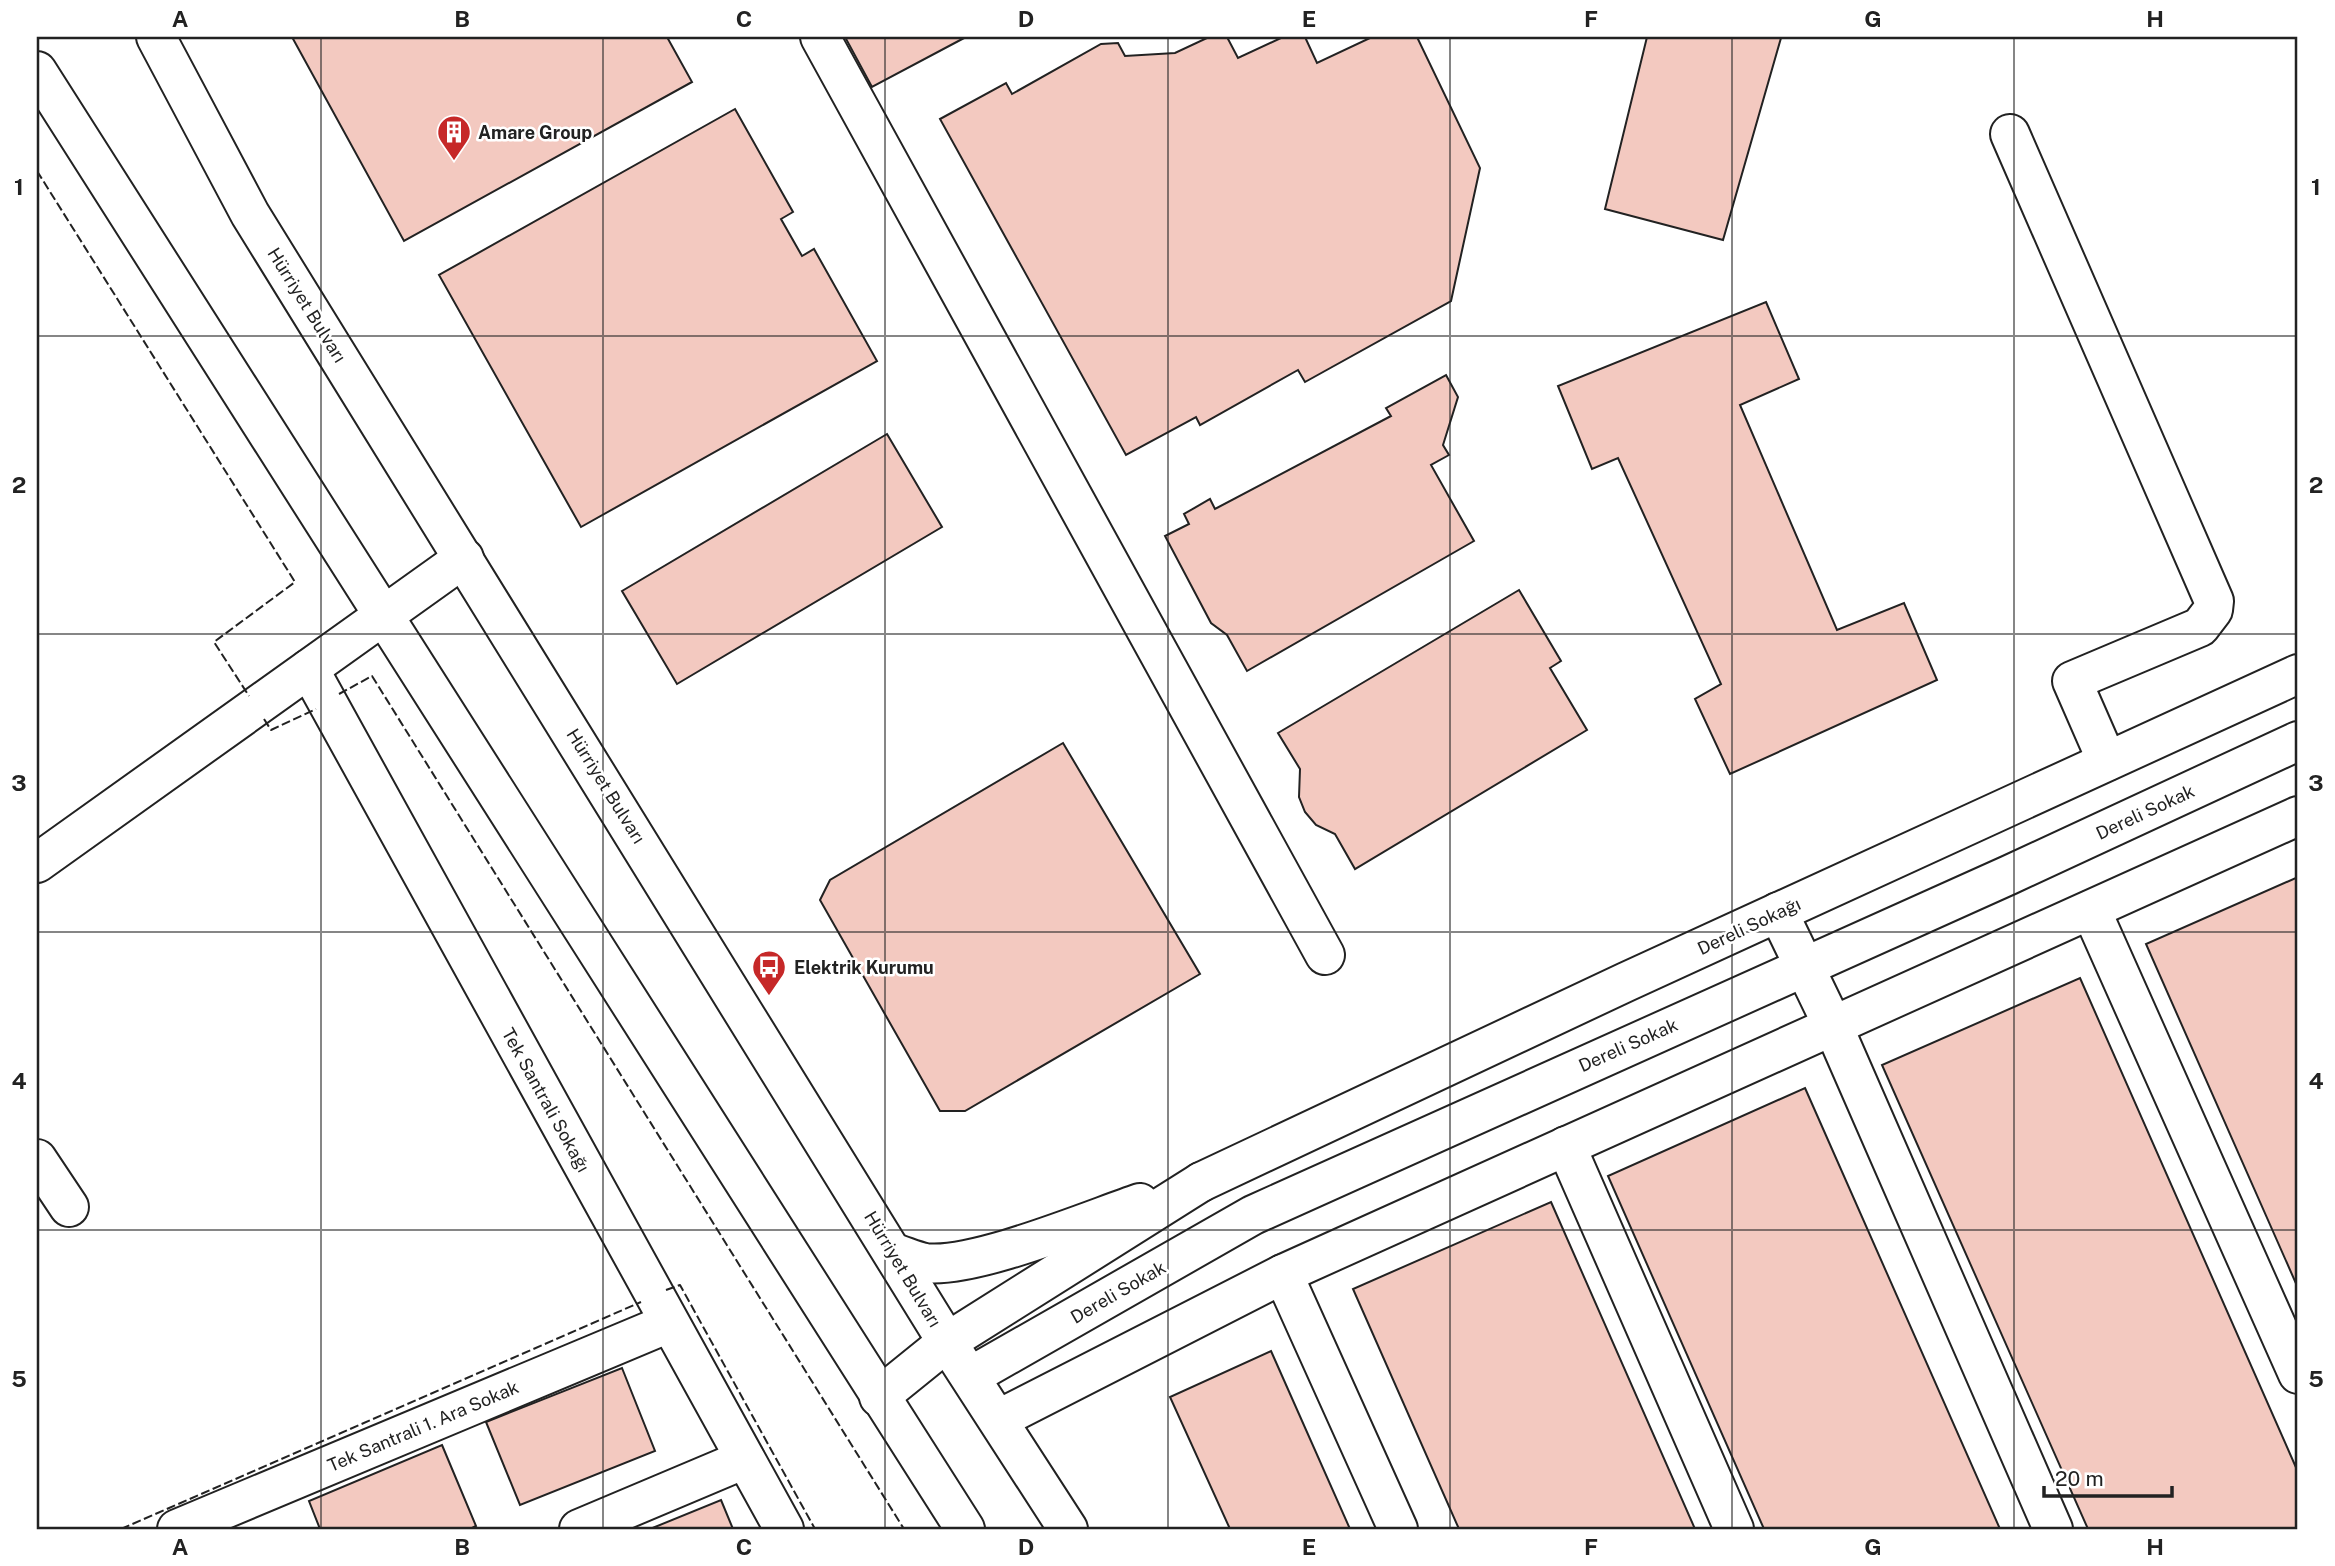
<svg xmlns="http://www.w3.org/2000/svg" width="2335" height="1566" font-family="'Public Sans',sans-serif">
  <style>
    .building { fill: #f3c9c0; stroke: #222; stroke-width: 2 }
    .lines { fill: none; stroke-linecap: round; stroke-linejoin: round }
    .minor-casing { stroke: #222; stroke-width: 42 }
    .major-casing { stroke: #222; stroke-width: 42 }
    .minor { stroke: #fff; stroke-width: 38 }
    .major { stroke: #fff; stroke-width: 38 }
    .fence { stroke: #222; stroke-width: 2; stroke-dasharray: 9 3.5; stroke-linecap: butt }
    .grid { fill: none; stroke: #222; stroke-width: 2; stroke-opacity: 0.55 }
    .labels { text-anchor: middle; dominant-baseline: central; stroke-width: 5; stroke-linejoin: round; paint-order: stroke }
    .poi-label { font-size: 18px; font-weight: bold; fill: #222; stroke: #fff; text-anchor: start }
    .street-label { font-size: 18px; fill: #222; stroke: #fff }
    .neatline { fill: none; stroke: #222; stroke-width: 2.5 }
    .grid-label { font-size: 23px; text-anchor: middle; font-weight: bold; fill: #222 }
  </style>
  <rect width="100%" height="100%" fill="#fff"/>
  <!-- building -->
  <g class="building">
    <polygon points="292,37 667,37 692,82 404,241"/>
    <polygon points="845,37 966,37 872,87"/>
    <polygon points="1209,37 1227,37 1238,58 1283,37 1305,37 1317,63 1372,37 1417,37 1480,168 1451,301 1305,382 1298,370 1200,425 1196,417 1126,455 940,119 1006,83 1012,94 1101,44 1118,43 1125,56 1175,53"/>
    <polygon points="1647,37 1781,38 1723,240 1605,209"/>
    <polygon points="735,109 793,212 781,219 802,256 814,249 877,361 581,527 439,275"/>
    <polygon points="1766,302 1799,379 1740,405 1837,630 1904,603 1937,680 1730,774 1695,699 1721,684 1618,458 1592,469 1558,386"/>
    <polygon points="1446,375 1458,397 1443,445 1449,455 1431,465 1474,541 1247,671 1227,635 1211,623 1165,536 1189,524 1184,514 1210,499 1215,509 1391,416 1386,408"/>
    <polygon points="887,434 942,527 677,684 622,591"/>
    <polygon points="1519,590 1561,661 1550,668 1587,730 1355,869 1335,834 1316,825 1305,812 1299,797 1300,769 1278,733"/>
    <polygon points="1063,743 1200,974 965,1111 940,1111 820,900 830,880"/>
    <polygon points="2298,877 2298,1288 2146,944"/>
    <polygon points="2080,978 2298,1472 2298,1529 2088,1529 1882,1065"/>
    <polygon points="1805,1088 2000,1529 1764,1529 1608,1176"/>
    <polygon points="1551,1202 1695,1529 1459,1529 1353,1289"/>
    <polygon points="1271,1351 1350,1529 1230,1529 1170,1397"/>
    <polygon points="622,1368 655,1451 520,1505 486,1422"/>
    <polygon points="442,1445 476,1526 470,1529 320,1529 309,1501"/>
    <polygon points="721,1500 733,1529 650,1529"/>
  </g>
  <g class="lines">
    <!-- minor casing -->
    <g class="minor-casing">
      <g id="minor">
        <polyline points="820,37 1325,955"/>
        <polyline points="2010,134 2214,601 2213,610 2200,627 2072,681 2107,761"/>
        <polyline points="309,669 784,1529"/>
        <polyline points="37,863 464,558"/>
        <polyline points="2091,910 2298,1374"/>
        <polyline points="1778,912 1833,1026 2053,1529"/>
        <polyline points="1566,1146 1734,1529"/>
        <polyline points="37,1159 69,1207"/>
        <polyline points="1201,1182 1626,982 2298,674"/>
        <polyline points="1283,1274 1398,1529"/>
        <polyline points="971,1376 1253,1215 2009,875 2298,741"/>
        <polyline points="999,1419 1283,1274 2298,816"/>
        <polyline points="177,1529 669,1323"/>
        <polyline points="579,1529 745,1459"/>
      </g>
    </g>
    <!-- major casing -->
    <g class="major-casing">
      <g id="major">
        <polyline points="156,37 250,214 947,1342 1068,1529"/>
        <polyline points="37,71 965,1529"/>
        <path d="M 894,1253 C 904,1256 915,1261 925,1263 C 974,1269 1090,1220 1140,1203"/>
        <polyline points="879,1397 947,1342 1201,1182"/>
      </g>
    </g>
    <!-- minor -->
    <use href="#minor" class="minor"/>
    <!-- major -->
    <use href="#major" class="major"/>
    <!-- fence -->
    <g class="fence">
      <polyline points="37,171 295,582 214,642 249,696"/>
      <polyline points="339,694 372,676 904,1529"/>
      <polyline points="264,719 271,730 316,709"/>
      <polyline points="666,1290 680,1285 815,1529"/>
      <polyline points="121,1529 641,1302"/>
    </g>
  </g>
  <!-- grid -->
  <path class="grid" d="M 321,37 L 321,1529M 603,37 L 603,1529M 885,37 L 885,1529M 1168,37 L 1168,1529M 1450,37 L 1450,1529M 1732,37 L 1732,1529M 2014,37 L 2014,1529M 37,336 L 2298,336M 37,634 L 2298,634M 37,932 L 2298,932M 37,1230 L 2298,1230"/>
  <!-- icons -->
  <defs>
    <g id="building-pin" transform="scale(1.75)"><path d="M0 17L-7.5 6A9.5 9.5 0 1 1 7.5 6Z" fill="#c62828" stroke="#fff"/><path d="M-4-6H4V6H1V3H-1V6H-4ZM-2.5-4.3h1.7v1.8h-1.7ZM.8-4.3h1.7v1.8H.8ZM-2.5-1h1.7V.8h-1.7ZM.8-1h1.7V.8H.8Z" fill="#fff"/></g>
    <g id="bus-pin" transform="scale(1.75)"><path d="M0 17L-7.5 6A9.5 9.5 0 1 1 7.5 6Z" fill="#c62828" stroke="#fff"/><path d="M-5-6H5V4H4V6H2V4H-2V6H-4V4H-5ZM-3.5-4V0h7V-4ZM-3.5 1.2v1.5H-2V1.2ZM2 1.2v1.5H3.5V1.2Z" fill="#fff"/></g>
  </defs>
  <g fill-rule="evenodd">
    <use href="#building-pin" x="454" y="132"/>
    <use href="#bus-pin" x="769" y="967"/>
  </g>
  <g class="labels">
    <!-- poi labels -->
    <g class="poi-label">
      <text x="478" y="132">Amare Group</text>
      <text x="794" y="967">Elektrik Kurumu</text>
    </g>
    <!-- street labels -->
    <g class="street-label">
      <text transform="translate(307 305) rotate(58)">Hürriyet Bulvarı</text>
      <text transform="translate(606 786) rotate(58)">Hürriyet Bulvarı</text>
      <text transform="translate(2145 812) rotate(-25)">Dereli Sokak</text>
      <text transform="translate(1749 926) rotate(-25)">Dereli Sokağı</text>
      <text transform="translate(1628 1045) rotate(-24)">Dereli Sokak</text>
      <text transform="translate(546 1100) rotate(61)">Tek Santrali Sokağı</text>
      <text transform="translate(903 1269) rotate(59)">Hürriyet Bulvarı</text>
      <text transform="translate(1118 1292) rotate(-30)">Dereli Sokak</text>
      <text transform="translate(423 1426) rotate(-23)">Tek Santrali 1. Ara Sokak</text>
    </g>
  </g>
  <!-- border -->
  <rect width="2335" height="1566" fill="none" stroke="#ffffff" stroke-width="77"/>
  <!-- scale -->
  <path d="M2044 1486v10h128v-10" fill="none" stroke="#222222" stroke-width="3.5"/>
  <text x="2055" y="1486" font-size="21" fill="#222222" stroke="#ffffff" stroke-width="5" paint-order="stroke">20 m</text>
  <rect x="38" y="38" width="2258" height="1490" class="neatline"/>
  <g class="grid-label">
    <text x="180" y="27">A</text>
    <text x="462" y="27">B</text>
    <text x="744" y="27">C</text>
    <text x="1026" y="27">D</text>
    <text x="1309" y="27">E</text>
    <text x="1591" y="27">F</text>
    <text x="1873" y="27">G</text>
    <text x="2155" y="27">H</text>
    <text x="19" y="195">1</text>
    <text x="2316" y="195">1</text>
    <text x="19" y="493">2</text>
    <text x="2316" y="493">2</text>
    <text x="19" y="791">3</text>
    <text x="2316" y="791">3</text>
    <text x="19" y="1089">4</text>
    <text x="2316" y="1089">4</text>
    <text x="19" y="1387">5</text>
    <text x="2316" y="1387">5</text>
    <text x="180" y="1555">A</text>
    <text x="462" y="1555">B</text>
    <text x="744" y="1555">C</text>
    <text x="1026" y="1555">D</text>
    <text x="1309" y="1555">E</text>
    <text x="1591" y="1555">F</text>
    <text x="1873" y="1555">G</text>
    <text x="2155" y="1555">H</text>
  </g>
</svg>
